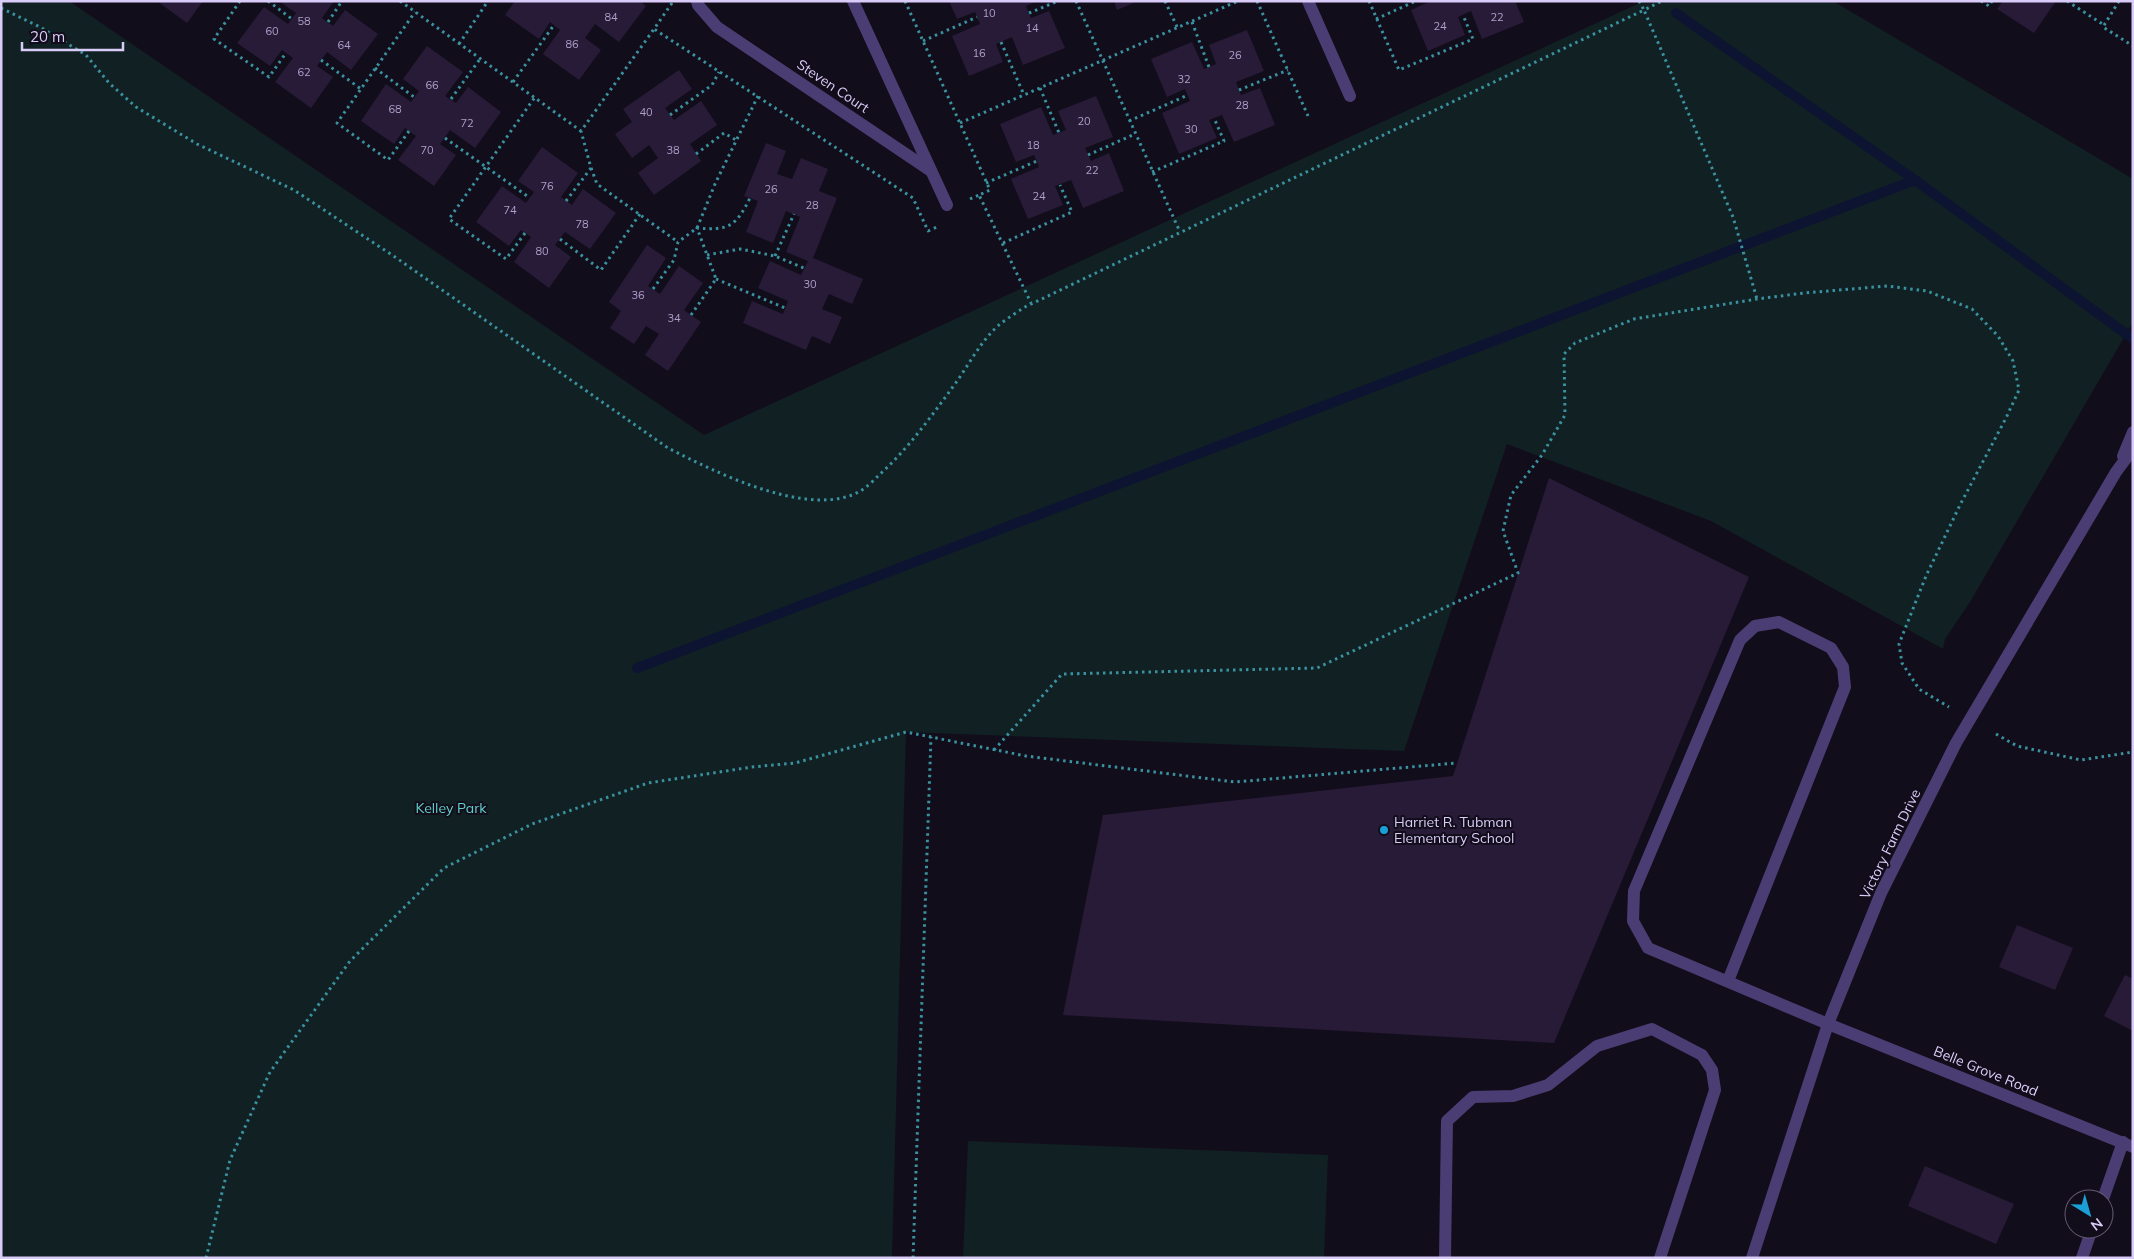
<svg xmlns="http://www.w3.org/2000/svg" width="2134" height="1259" font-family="Mulish,sans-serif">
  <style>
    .green { fill: #112023 }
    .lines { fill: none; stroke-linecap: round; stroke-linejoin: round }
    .stream { stroke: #0d1432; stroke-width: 10 }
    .building { fill: #271b38 }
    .path { stroke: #3a919f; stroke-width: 3; stroke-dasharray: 2.5 4; stroke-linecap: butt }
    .minor { stroke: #4a3d73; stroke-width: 12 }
    .poi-dot { fill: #1a9fd6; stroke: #120d1a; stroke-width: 2 }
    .labels { text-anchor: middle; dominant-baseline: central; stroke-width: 4; stroke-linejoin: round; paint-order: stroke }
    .number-label { font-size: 11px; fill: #ada0c9 }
    .street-label { font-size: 14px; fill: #daccf9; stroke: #120d1a }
    .park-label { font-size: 14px; fill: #62cec9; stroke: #120d1a }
    .poi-label { font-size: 14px; fill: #daccf9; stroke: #120d1a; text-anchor: start }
  </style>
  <rect width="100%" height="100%" fill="#120d1a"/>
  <!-- green -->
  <g class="green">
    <polygon points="1,1 69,1 704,435 1644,1 1833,1 2133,179 2133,322 1970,602 1945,639 1943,649 1711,521 1507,444 1404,751 906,732 892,1258 1,1258"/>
    <polygon points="968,1141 1328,1155 1324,1258 963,1258"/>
  </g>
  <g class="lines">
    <!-- stream -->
    <g class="stream">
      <polyline points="1676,13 1915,180 2133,339"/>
      <polyline points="637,668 1915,180"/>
    </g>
  </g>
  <!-- building -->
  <g class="building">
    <polygon points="157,1 203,1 187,23"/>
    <polygon points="279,1 334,1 322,18 333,26 345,10 378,34 351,70 327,52 317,66 333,77 311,108 275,82 293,58 282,50 270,66 237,43 264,7 288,24 296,13"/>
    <polygon points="515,1 640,1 646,6 619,42 595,24 585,38 601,50 579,80 543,54 560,30 550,22 539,39 505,15"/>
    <polygon points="949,1 1037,1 1026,6 1031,18 1049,11 1065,48 1023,65 1012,37 996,44 1003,62 969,76 952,36 980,24 975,12 957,19"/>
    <polygon points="1114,1 1138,1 1117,10"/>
    <polygon points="1431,1 1515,1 1524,22 1482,39 1471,11 1458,17 1465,35 1428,51 1411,10"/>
    <polygon points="2003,1 2056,1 2034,33 1997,9"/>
    <polygon points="1247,30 1264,71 1236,82 1241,95 1260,88 1275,125 1234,142 1222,115 1209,120 1217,138 1179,154 1162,113 1190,101 1185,89 1167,97 1151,59 1192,42 1204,69 1216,64 1209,45"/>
    <polygon points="427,46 463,72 445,96 456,103 468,87 501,112 475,148 450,130 440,144 456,155 434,186 398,160 416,136 405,128 394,144 361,121 386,84 411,102 419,91 403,79"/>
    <polygon points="679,70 692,89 665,108 674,120 701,101 717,125 690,144 701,161 654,195 638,173 658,158 649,145 632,158 615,134 632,122 623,109"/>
    <polygon points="1096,96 1113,137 1085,148 1091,161 1109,153 1124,191 1083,208 1071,180 1055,186 1063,205 1028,219 1011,179 1039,167 1034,155 1016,162 1000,124 1041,107 1053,135 1066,130 1058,111"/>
    <polygon points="766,143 786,151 777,174 792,179 801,158 828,169 819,191 837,198 813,258 863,279 852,304 829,294 822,309 842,317 830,344 812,336 806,350 743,323 752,301 783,314 788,301 758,288 770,261 801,275 808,261 786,252 800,217 786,211 773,243 746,232 758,201 744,196"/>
    <polygon points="542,147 578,173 561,197 572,205 583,189 616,213 590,249 565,232 555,245 571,257 549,288 514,262 531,237 521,230 509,246 476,222 502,186 526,203 534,192 518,181"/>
    <polygon points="647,245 666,258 648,286 660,294 679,266 703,283 684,310 701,322 668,371 645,355 659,334 646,326 634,344 610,328 621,311 609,302"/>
    <polygon points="1549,478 1749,577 1554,1043 1063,1015 1103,815 1453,776"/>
    <polygon points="2017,925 2073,948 2055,990 1999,967"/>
    <polygon points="2125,975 2133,979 2133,1031 2104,1016"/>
    <polygon points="1925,1166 2014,1204 1996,1244 1908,1206"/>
  </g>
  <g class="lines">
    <!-- path -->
    <g class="path">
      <polyline points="240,1 214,39 269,77 286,53"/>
      <polyline points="268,1 292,19"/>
      <polyline points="400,1 581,131"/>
      <polyline points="905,1 990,190 979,195 1031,303"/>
      <polyline points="1076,1 1180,232"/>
      <polyline points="1165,1 1178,29"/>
      <polyline points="1257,1 1308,116"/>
      <polyline points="1369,1 1399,70 1473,39 1463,15"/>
      <polyline points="1639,1 1644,10 1662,1"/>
      <polyline points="1981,1 1989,6 1992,1"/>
      <polyline points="2067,1 2104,25"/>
      <polyline points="2119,1 2103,27 2133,46"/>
      <polyline points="672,3 654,29 913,198 928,231 937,227"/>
      <path d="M 1,8 L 40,27 L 86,55 L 109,83 L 136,107 L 197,144 L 294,190 L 395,257 L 668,448 C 715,472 812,521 862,490 C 868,486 874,480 879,475 C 907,450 930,418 952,388 C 968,367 980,341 1000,324 C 1008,318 1017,312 1025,307 L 1644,10 L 1733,217 L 1757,299"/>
      <polyline points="1029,13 1058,1"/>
      <polyline points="1376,19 1416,1"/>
      <polyline points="328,22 342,1"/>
      <polyline points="1192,22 1209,67"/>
      <polyline points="923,41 977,17"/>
      <polyline points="1001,42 1024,95"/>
      <polyline points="459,44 488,1"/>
      <polyline points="321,60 361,89"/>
      <polyline points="375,68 414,97"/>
      <polyline points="513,82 554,25"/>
      <polyline points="1040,88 1059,133"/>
      <polyline points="1239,90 1288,70"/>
      <polyline points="451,99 480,59"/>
      <polyline points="670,115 712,85 719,72"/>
      <polyline points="1129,121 1188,95"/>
      <polyline points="960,123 1238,1"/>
      <polyline points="409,131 388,160 337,123 415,12"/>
      <polyline points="445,138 530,198"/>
      <polyline points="696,154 724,133 736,140"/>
      <polyline points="1088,155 1135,134"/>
      <polyline points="591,168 597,184 678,242"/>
      <polyline points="1152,172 1224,141 1214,118"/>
      <polyline points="986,183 1037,161"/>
      <polyline points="970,199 979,195"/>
      <polyline points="566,201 591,168 581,131 654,29"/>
      <polyline points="525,233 506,259 449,219 535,97"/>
      <polyline points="560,239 601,270 640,214"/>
      <polyline points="1003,243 1072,212 1060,185"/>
      <polyline points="707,255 740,249 775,256 804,268"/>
      <polyline points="775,256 794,214"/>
      <polyline points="716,279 785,308"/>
      <polyline points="653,289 674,260 678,242 697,228 715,184 758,96"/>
      <path d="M 691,315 L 716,279 L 697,228 C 729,231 736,226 750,198"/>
      <polyline points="1996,734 2017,746 2081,760 2133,752"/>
      <polyline points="994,750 1062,674 1317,668 1518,573 1503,531 1511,495 1542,455 1565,415 1564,354 1575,343 1634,319 1757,299 1804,293 1887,286 1927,291 1972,309 1998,336 2013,361 2019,390 2006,418 1961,503 1926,576 1899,644 1902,663 1919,689 1949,707"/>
      <polyline points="206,1258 230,1160 270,1072 350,961 444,868 532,824 648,783 752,767 795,763 906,732 1026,756 1235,782 1457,763"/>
      <polyline points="913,1258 931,737"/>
    </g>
    <!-- minor -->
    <g class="minor">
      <polyline points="697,1 698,5 717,27 931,171"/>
      <polyline points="853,1 947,205"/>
      <polyline points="1308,1 1350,96"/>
      <polyline points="2123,456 2133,432"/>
      <polyline points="1728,981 1845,687 1843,667 1831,648 1779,622 1755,626 1740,640 1634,891 1633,921 1648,948 1828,1024 2133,1147"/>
      <polyline points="2103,1199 2123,1142"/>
      <polyline points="1445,1258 1447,1121 1473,1097 1513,1096 1548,1085 1597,1046 1652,1029 1702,1055 1712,1070 1715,1090 1660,1258"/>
      <polyline points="1752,1258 1828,1024 1881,893 1956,743 2116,472 2133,449"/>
      <polyline points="2082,1258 2092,1229"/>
    </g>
  </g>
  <!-- markers -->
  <circle class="poi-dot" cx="1384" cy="830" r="5"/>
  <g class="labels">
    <!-- number labels -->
    <g class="number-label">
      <text x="989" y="13">10</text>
      <text x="611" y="17">84</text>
      <text x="1497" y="17">22</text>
      <text x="304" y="21">58</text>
      <text x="1440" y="26">24</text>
      <text x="1032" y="28">14</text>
      <text x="272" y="31">60</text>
      <text x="572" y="44">86</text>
      <text x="344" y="45">64</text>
      <text x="979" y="53">16</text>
      <text x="1235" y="55">26</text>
      <text x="304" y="72">62</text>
      <text x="1184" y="79">32</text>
      <text x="432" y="85">66</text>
      <text x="1242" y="105">28</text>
      <text x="395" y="109">68</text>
      <text x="646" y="112">40</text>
      <text x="1084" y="121">20</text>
      <text x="467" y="123">72</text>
      <text x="1191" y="129">30</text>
      <text x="1033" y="145">18</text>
      <text x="427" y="150">70</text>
      <text x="673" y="150">38</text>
      <text x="1092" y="170">22</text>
      <text x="547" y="186">76</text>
      <text x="771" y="189">26</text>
      <text x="1039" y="196">24</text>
      <text x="812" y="205">28</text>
      <text x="510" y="210">74</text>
      <text x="582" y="224">78</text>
      <text x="542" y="251">80</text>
      <text x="810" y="284">30</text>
      <text x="638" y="295">36</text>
      <text x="674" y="318">34</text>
    </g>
    <!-- street labels -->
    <g class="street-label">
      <text transform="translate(833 86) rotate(34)">Steven Court</text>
      <text transform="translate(1890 844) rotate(-64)">Victory Farm Drive</text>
      <text transform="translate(1986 1071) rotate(22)">Belle Grove Road</text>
    </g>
    <!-- park labels -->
    <g class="park-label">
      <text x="451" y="808">Kelley Park</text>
    </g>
    <!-- poi labels -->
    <g class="poi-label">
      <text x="1394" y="822">Harriet R. Tubman<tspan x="1394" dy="16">Elementary School</tspan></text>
    </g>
  </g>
  <!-- border -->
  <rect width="2134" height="1259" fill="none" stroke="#daccf9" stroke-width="5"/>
  <!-- north arrow -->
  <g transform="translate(2089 1214) rotate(143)"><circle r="24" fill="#120d1a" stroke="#625973"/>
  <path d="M0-4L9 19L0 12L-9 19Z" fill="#1a9fd6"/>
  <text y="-8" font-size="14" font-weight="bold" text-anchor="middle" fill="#daccf9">N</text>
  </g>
  <!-- scale -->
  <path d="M22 42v8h101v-8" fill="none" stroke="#daccf9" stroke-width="2.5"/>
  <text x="30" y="42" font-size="15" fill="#daccf9" stroke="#120d1a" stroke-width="4" paint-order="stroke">20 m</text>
</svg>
